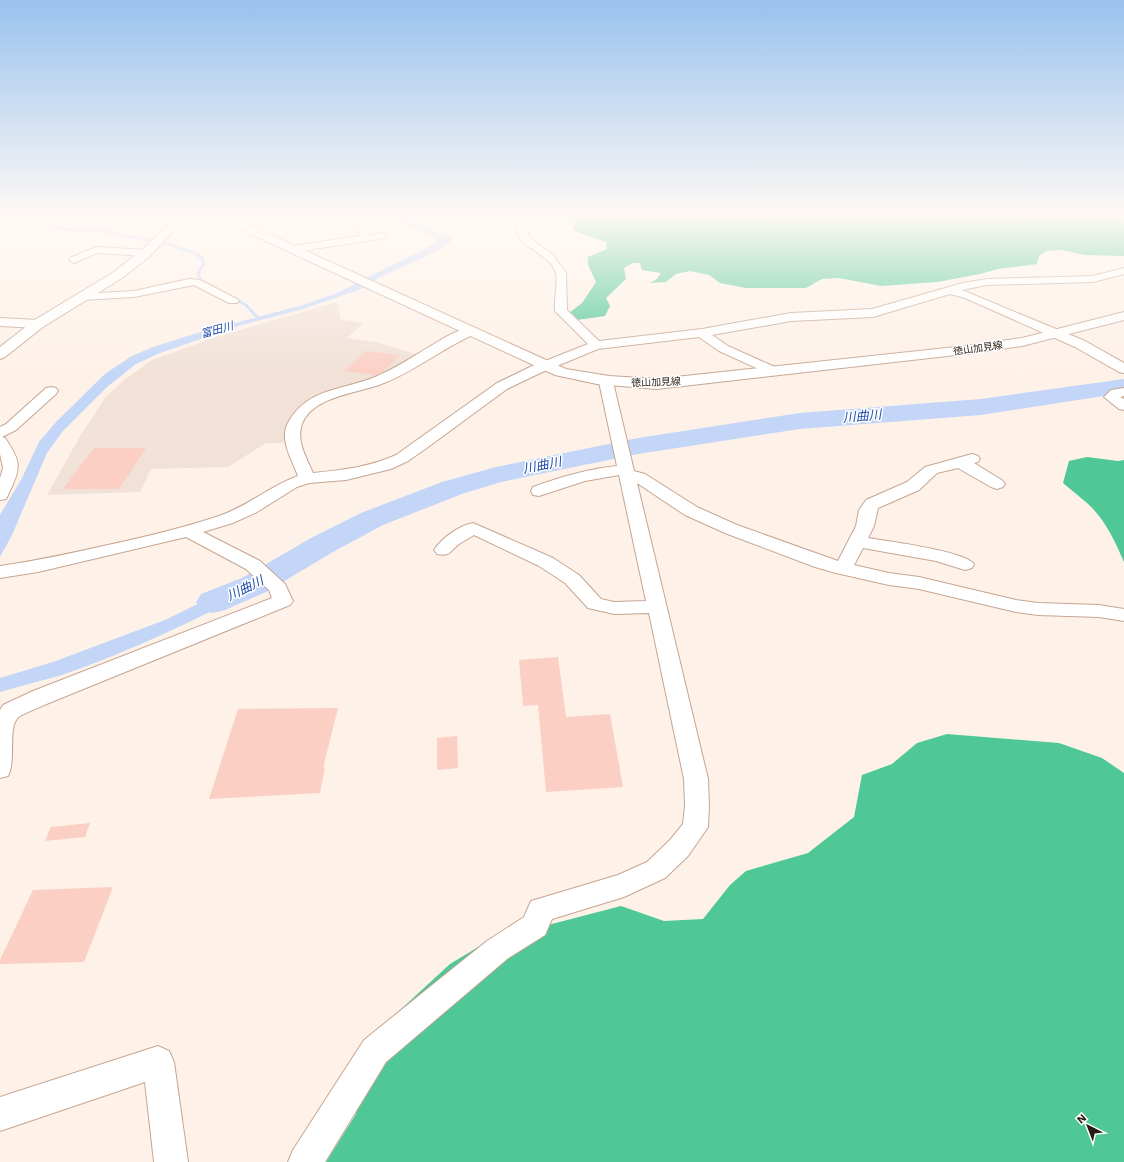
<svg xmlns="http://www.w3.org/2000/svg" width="1124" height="1162" font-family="'Work Sans','Noto Sans JP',sans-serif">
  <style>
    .built { fill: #f1e1d7 }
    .forest { fill: #50c796 }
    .water { fill: #c3d6f8 }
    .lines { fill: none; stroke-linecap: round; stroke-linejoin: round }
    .stream { stroke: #c3d6f8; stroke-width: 3 }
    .river { fill: #c3d6f8; fill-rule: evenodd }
    .building { fill: #fbcfc4 }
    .street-casing { stroke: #c5a692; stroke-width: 2 }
    .secondary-casing { stroke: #c5a692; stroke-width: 2 }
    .primary-casing { stroke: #c5a692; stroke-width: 2 }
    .street { fill: #fff; fill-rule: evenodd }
    .secondary { fill: #fff; fill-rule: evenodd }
    .primary { fill: #fff; fill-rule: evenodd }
    .labels { text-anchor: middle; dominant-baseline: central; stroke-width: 3; stroke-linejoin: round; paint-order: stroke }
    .far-street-label { font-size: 10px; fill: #271b13; stroke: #fff }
    .far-water-label { font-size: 11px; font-style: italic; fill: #1c4ba9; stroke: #fff }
    .water-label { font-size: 13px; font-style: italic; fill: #1c4ba9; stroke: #fff }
  </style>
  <rect width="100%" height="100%" fill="#fef1e8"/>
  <!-- built -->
  <polygon class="built" points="337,302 341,320 363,323 347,338 376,342 419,355 379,378 315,397 287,439 282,443 266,443 228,467 151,469 140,492 47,495 79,438 105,398 124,380 152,360 213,338"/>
  <!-- forest -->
  <g class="forest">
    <polygon points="559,215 1124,215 1124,256 1085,255 1061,250 1046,251 1039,256 1037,264 998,269 980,274 937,282 881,286 839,278 822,279 806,288 746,288 720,283 709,275 690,271 676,274 666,282 650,283 657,279 661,273 642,270 640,263 633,263 624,268 626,279 606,298 610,306 605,316 577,320 569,313 582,303 596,282 588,265 588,257 607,249 606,242 572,230 575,225"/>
    <path d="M 1087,457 L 1118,461 L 1124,460 L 1124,562 C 1115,541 1105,519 1087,503 C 1079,496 1071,490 1063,483 L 1069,461 Z"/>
    <polygon points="947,734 1059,743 1102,758 1124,773 1124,1162 326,1162 356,1114 362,1056 399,1011 450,964 513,926 548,925 621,906 664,921 703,919 730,885 746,871 808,853 854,817 862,775 892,764 917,743"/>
  </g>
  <!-- water -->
  <g class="water">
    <polygon points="381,215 394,215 449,237 452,240 446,245 429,255 380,277 359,290 303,309 238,326 160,353 136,364 107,387 63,431 47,453 12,535 0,557 0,515 22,478 39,442 57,421 106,373 132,356 153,347 194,334 303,305 337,293 434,244 437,240 431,236"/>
    <path d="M 249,579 L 256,588 C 194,621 129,652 62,675 C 41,681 20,686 0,692 L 0,678 L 53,662 L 165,620 Z"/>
  </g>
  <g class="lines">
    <!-- stream -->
    <polyline class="stream" points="34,215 46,224 60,229 103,231 168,244 195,253 202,259 204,264 198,273 200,280 246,305 259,319"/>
    <!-- river -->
    <polygon class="river" points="1124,379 1124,393 981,415 800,429 638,454 501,482 462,494 383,525 333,552 266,592 225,610 213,613 201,610 196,602 201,594 242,578 311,538 361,513 442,482 496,467 638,438 800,413 981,399"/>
  </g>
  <!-- building -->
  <g class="building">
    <polygon points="366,351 400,355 383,372 375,375 344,371"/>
    <polygon points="94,448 146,448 119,489 63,489"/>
    <polygon points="558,657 566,717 610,714 623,787 546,792 538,705 523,706 519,660"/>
    <polygon points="338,708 323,768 325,767 320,793 209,799 238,709"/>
    <polygon points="457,736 458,768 437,770 437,738"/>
    <polygon points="90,823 85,837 45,841 51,827"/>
    <polygon points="113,887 84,962 0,964 0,960 33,890"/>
  </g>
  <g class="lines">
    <!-- street casing -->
    <g class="street-casing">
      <g id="street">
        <polygon points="354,215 364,215 369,235 382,233 387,236 386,238 293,252 288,249 293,246 360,236"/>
        <path d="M 523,215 L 533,215 L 527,225 L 529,237 L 553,255 L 566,273 L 567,310 L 599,341 L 702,329 L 791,313 L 872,309 L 963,283 L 987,279 L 1093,276 L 1124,268 L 1124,274 L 1093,282 L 987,285 L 962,290 L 1085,341 L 1124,363 L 1124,373 L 1119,372 L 1075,347 L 965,298 L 950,294 L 873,317 L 791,321 L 712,335 L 728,346 L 777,368 L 779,371 L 777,374 L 772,375 L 719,351 L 699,337 L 598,349 L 540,373 L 507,389 L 428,447 L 408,461 L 391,469 L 346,480 L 309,483 L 297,487 L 257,512 L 233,523 L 203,532 L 260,561 L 285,584 L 293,601 L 290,605 L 49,703 C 40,707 29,711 20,716 C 6,725 17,760 8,776 L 0,778 L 0,710 L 3,705 L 33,691 L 272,598 L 269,590 L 246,569 L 186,537 L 38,572 L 0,578 L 0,566 C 36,561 72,553 108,545 C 145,537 183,528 219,516 C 248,506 270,486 298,476 C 292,459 278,439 289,421 C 308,388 344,390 375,377 C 394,369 411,358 429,347 C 439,341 463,325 475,328 L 477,331 L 475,334 C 442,348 413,373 379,385 C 356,393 312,397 302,424 C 296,441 306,457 313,473 C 342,470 370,467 396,455 L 497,383 L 530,367 L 588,344 L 555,311 C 554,300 558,282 556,273 C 550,250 500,245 523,215 Z"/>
        <polygon points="96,247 146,250 151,253 146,256 97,253 74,263 69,260 70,258"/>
        <polygon points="189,279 200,280 237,299 239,301 237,303 229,303 194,285 134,297 83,300 79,299 77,297 79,295 83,294 134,291"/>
        <polygon points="0,318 38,320 42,321 44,324 42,327 38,328 0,326"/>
        <path d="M 606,378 L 611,379 L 613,382 L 634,471 L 645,474 L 697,507 L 737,525 L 838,561 L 856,526 L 859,510 L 866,500 L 907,482 L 925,467 L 972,454 L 978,456 L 980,459 L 978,462 L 974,463 L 1003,481 L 1005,484 L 1003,487 L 997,489 L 991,487 L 958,468 L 937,473 L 919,490 L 878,508 L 874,526 L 868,538 C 886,541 965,551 974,564 L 972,568 L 965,570 L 936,561 L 863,548 L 854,565 L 889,573 L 919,577 L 1016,600 L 1038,603 L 1099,605 L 1124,609 L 1124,621 L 1099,617 L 1038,615 L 1016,612 L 919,589 L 889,585 L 836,573 L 815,567 L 725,533 L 685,515 L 637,483 L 708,779 L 709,806 L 708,827 L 688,856 L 665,878 L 624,897 L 552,919 L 545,935 L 507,959 L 386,1062 L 325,1162 L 288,1162 L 293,1150 L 364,1040 L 487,941 L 524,917 L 531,901 L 618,875 L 647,862 L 670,840 L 683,824 L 685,806 L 684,779 L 649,613 L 614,614 L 588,608 L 565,583 L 539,566 L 474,535 C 469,538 464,541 459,544 C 450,551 450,557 437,554 L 434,550 C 442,538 458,526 473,523 L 553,558 L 579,575 L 601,599 L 614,602 L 646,601 L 619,475 L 585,481 L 539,496 L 533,495 L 531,491 L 533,487 C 560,477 588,469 617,466 L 599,382 L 601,379 Z"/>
        <path d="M 51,387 L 56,388 L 58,391 L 56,394 L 16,430 L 2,437 L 5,438 C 22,462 21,469 8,495 L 6,499 L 0,500 L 0,478 L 3,468 L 0,454 L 0,427 L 6,424 L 46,388 Z"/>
        <polygon points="1124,388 1124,396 1120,397 1124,399 1124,410 1119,409 1104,397 1111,390"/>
        <polygon points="158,1046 169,1051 174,1062 188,1162 154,1162 145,1082 0,1131 0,1097"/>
      </g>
    </g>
    <!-- secondary casing -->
    <g class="secondary-casing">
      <polygon id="secondary" points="213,215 227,215 566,369 609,376 657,379 965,346 1022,338 1124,312 1124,320 1022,346 965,354 657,389 597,384 555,375 214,217"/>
    </g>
    <!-- primary casing -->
    <g class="primary-casing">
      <polygon id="primary" points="177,215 188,215 150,256 122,278 43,327 5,357 0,359 0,347 33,321 114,272 142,250"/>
    </g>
    <!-- street -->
    <use href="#street" class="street"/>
    <!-- secondary -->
    <use href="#secondary" class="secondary"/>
    <!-- primary -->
    <use href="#primary" class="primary"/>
  </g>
  <!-- sky -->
  <linearGradient id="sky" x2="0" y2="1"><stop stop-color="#99c2ee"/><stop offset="0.57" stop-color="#fff9f5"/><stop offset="1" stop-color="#fff9f5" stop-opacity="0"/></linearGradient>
  <rect width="1124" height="378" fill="url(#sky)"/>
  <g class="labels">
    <!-- far-street labels -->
    <g class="far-street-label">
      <text transform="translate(978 348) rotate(-8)">徳山加見線</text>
      <text transform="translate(656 382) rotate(-2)">徳山加見線</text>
    </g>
    <!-- far-water labels -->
    <g class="far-water-label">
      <text transform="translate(217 330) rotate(-15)">富田川</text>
    </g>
    <!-- water labels -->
    <g class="water-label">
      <text transform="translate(862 416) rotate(-5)">川曲川</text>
      <text transform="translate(542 465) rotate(-11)">川曲川</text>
      <text transform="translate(245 588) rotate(-26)">川曲川</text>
    </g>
  </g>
  <!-- north arrow -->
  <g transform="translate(1088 1126) rotate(318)" stroke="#ffffff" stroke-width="3" paint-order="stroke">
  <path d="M0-3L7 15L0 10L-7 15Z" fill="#271b13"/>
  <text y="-6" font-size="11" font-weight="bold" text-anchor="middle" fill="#271b13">N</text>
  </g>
</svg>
